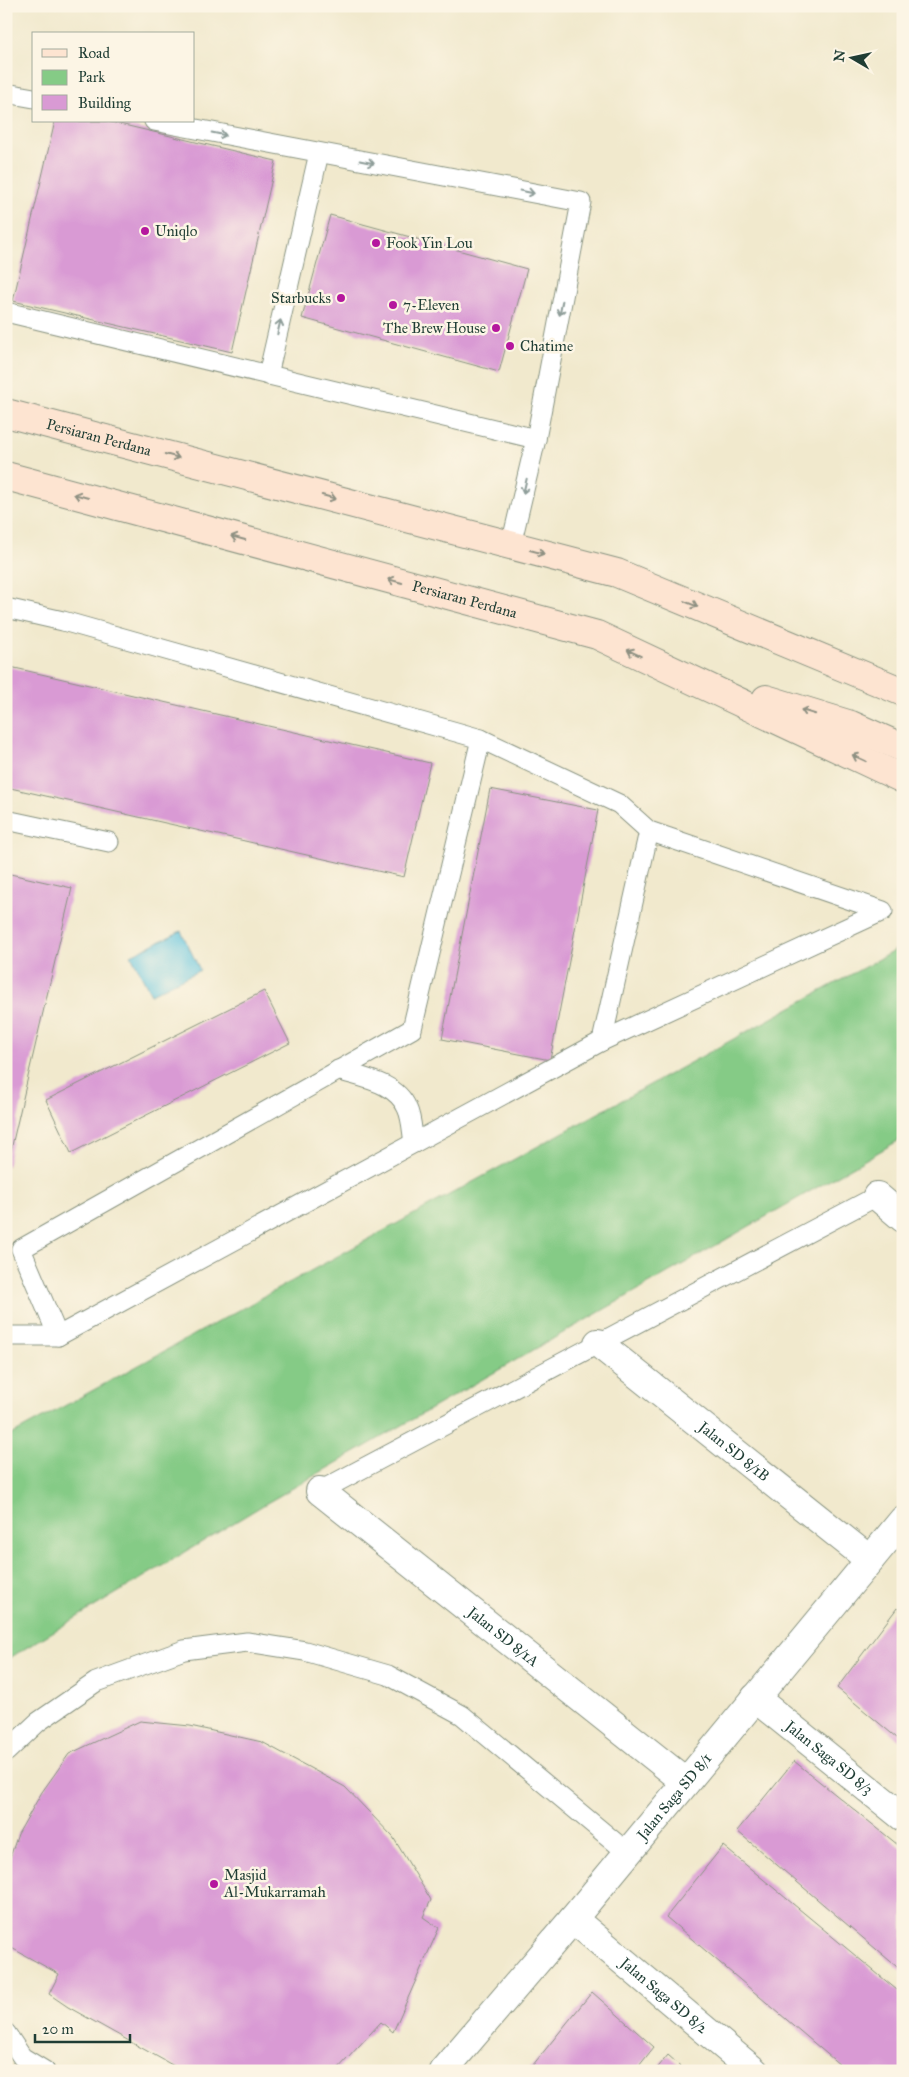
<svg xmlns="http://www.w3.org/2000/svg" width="909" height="2077" font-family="'IM FELL Great Primer',serif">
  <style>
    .green { fill: #85cb86; stroke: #52845d }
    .water { fill: #61c4df; stroke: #40808a }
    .building { fill: #d99ad4 }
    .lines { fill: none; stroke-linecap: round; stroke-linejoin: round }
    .service-casing { stroke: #889380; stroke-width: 21 }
    .minor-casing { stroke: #889380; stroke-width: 30 }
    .secondary-casing { stroke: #889380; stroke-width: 30 }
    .service { stroke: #fff; stroke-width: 19 }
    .minor { stroke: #fff; stroke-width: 28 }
    .secondary { stroke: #fde4d1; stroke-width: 28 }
    .oneway { stroke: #8f9e9a }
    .oneway2 { stroke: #8e9082 }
    .poi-dot { fill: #b5179e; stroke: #fcf5e5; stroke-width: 2 }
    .labels { text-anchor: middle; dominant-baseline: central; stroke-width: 5; stroke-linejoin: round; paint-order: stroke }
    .poi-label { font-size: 15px; fill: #1f3d34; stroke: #fcf5e5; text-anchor: start }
    .street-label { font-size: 15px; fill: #1f3d34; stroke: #fcf5e5 }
  </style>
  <rect width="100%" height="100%" fill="#fcf5e5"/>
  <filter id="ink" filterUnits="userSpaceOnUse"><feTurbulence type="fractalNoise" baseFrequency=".02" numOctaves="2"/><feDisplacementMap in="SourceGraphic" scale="10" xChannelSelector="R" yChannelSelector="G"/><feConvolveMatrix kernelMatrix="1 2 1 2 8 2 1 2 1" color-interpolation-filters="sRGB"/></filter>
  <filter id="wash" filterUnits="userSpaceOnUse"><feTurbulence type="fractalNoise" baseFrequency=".0096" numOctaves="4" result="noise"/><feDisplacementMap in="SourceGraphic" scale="20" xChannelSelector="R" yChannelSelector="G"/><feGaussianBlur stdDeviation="1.12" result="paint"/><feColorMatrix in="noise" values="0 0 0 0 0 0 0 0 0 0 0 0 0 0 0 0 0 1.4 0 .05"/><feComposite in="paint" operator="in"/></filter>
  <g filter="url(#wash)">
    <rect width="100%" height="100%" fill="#f1e9cd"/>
    <!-- green -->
    <polygon class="green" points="903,946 903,1138 265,1504 6,1660 6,1438"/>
    <!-- water -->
    <polygon class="water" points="181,931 200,970 151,994 131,955"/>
    <g id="blocks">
      <!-- building -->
      <g class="building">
        <polygon points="55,121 107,121 276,161 232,352 13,301"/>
        <polygon points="330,215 527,269 499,372 302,318"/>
        <polygon points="6,666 430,763 404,877 6,787"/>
        <polygon points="490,789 598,810 550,1060 442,1039"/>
        <polygon points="6,873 72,888 7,1167 6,1166"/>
        <polygon points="264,991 290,1043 71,1153 46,1100"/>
        <polygon points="897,1608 903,1613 903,1743 837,1688"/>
        <polygon points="140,1721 190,1726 262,1742 345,1787 393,1837 431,1900 423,1917 439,1928 393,2032 381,2022 336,2071 183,2071 68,2007 49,1994 59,1974 6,1945 6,1869 18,1834 42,1792 69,1754"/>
        <polygon points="794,1761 903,1849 903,1972 737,1831"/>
        <polygon points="723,1846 903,1995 903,2071 847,2071 666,1917"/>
        <polygon points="592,1992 654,2047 635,2071 528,2071"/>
        <polygon points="668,2055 686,2071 655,2071"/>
      </g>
    </g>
  </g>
  <g filter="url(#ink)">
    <use href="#blocks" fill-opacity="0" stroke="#889380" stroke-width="1"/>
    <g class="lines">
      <!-- service casing -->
      <g class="service-casing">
        <g id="service">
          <polyline points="6,93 34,98"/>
          <polyline points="154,121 581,202 536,439 511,545"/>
          <polyline points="6,312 536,439"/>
          <polyline points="268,375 319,153"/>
          <polyline points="6,608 63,621 481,739 619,804 649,831 883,911 602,1041 58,1336 6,1336"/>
          <polyline points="6,820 109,842"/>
          <polyline points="602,1041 649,831"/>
          <path d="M 338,1070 C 362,1078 396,1082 407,1108 C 412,1118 412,1132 414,1143"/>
          <polyline points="58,1336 21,1249 412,1029 481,739"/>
          <polyline points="320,1491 877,1196"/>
          <polyline points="6,1752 38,1722 96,1682 184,1650 247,1642 305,1651 388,1675 462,1715 628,1853"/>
          <polyline points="6,2033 22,2057 45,2071"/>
        </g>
      </g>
      <!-- minor casing -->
      <g class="minor-casing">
        <g id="minor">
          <polyline points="877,1196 903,1218"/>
          <path id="s1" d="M 598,1343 L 870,1560"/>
          <path id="s2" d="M 320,1491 L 686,1782"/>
          <path id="s3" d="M 755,1698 L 903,1817"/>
          <path id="s4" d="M 573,1919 L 754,2071"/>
          <path id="s5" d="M 443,2071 L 573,1919 L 903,1520"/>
        </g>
      </g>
      <!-- secondary casing -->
      <g class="secondary-casing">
        <g id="secondary">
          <path id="s6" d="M 6,413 L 617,573 L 903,692"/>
          <path id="s7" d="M 6,476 L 597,635 L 903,779"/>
          <polyline points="766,699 851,725 903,748"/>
        </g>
      </g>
      <!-- service -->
      <use href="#service" class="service"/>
      <!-- minor -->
      <use href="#minor" class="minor"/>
      <!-- secondary -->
      <use href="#secondary" class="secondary"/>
    </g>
    <!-- one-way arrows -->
    <defs><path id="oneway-shaft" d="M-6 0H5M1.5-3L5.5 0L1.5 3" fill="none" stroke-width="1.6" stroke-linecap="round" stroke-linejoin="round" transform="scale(1.25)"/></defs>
    <g class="oneway">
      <use href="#oneway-shaft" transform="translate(219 134) rotate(11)"/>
      <use href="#oneway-shaft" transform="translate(367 162) rotate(11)"/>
      <use href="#oneway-shaft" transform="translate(527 192) rotate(11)"/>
      <use href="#oneway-shaft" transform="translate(561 308) rotate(101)"/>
      <use href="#oneway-shaft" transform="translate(279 327) rotate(-77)"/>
      <use href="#oneway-shaft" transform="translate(525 486) rotate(103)"/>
    </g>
    <g class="oneway2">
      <use href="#oneway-shaft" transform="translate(172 456) rotate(15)"/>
      <use href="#oneway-shaft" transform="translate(81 496) rotate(-165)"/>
      <use href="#oneway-shaft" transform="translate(329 497) rotate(15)"/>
      <use href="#oneway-shaft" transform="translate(238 538) rotate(-165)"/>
      <use href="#oneway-shaft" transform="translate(537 552) rotate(15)"/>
      <use href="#oneway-shaft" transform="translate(395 581) rotate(-165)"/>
      <use href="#oneway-shaft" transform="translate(691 604) rotate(23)"/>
      <use href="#oneway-shaft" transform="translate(634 653) rotate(-155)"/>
      <use href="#oneway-shaft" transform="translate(808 712) rotate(-163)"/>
      <use href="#oneway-shaft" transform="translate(859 758) rotate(-155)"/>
    </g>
  </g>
  <!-- markers -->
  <g class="poi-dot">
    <circle cx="145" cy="231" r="5"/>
    <circle cx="376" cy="243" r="5"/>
    <circle cx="341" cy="298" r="5"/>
    <circle cx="393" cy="305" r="5"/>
    <circle cx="496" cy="328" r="5"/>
    <circle cx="510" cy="346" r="5"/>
    <circle cx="214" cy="1884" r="5"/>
  </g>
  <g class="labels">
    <!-- poi labels -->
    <g class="poi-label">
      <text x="155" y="231">Uniqlo</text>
      <text x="386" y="243">Fook Yin Lou</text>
      <text x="331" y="298" text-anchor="end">Starbucks</text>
      <text x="403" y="305">7-Eleven</text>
      <text x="486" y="328" text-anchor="end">The Brew House</text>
      <text x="520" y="346">Chatime</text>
      <text x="224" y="1875">Masjid<tspan x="224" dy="17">Al-Mukarramah</tspan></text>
    </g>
    <!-- street labels -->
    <g class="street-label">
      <text stroke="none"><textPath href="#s6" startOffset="96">Persiaran Perdana</textPath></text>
      <text stroke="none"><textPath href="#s7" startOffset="475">Persiaran Perdana</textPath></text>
      <text stroke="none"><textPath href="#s1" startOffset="174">Jalan SD 8/1B</textPath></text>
      <text stroke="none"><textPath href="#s2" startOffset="234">Jalan SD 8/1A</textPath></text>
      <text stroke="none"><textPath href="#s3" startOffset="95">Jalan Saga SD 8/3</textPath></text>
      <text stroke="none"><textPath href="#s5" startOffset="359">Jalan Saga SD 8/1</textPath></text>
      <text stroke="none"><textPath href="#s4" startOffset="119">Jalan Saga SD 8/2</textPath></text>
    </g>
  </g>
  <!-- margin -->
  <rect width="909" height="2077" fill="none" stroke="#fcf5e5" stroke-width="25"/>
  <!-- legend -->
  <rect x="32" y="32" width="162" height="90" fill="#fcf5e5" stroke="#a4ab9e"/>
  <rect x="42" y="49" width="25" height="8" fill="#fde4d1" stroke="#a4ab9e"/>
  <text x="78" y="58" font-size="15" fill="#1f3d34">Road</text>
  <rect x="42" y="70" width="25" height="15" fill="#85cb86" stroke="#a4ab9e"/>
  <text x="78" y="82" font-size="15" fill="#1f3d34">Park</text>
  <rect x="42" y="95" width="25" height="15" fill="#d99ad4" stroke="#a4ab9e"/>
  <text x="78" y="108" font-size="15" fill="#1f3d34">Building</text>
  <!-- north arrow -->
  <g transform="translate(852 58) rotate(279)" stroke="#fcf5e5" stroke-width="4" paint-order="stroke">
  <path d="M0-4L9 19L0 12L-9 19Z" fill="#1f3d34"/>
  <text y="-8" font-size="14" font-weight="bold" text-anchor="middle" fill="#1f3d34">N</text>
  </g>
  <!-- scale -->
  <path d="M35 2034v8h95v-8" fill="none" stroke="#1f3d34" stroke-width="2.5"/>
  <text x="42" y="2034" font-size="15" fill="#1f3d34" stroke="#fcf5e5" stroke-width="4" paint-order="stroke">20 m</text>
</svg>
